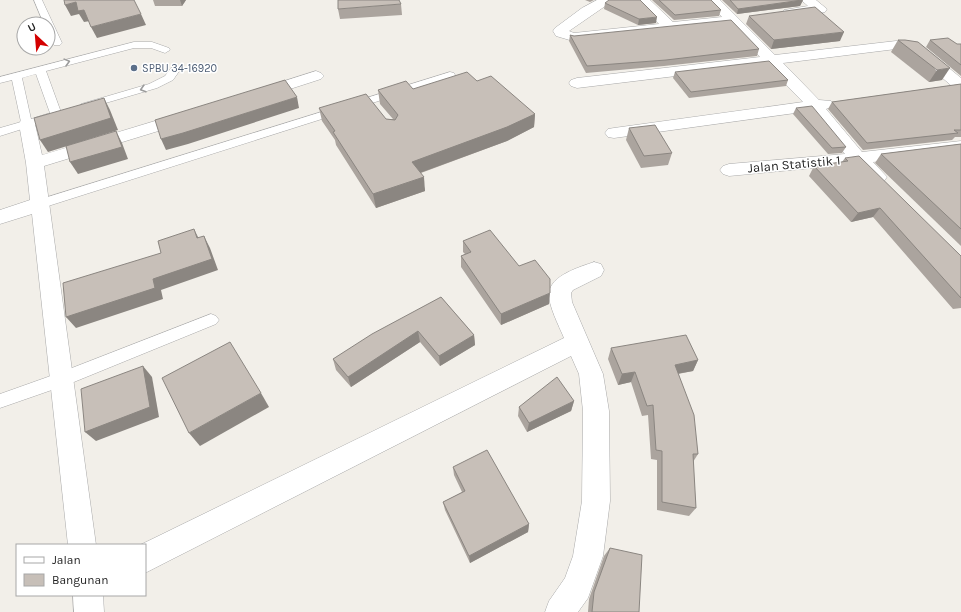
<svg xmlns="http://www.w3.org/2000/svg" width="961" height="612" font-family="Karla,sans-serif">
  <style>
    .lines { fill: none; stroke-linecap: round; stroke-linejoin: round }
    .service-casing { stroke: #a9a9a9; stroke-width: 1 }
    .minor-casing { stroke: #a9a9a9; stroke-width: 1 }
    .service { fill: #fff; fill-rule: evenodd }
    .minor { fill: #fff; fill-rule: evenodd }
    .wall { fill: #aba49e }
    .shaded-wall { fill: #8b8681 }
    .building { fill: #c7bfb8; stroke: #8b8681 }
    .oneway { stroke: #9c9c9c }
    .service-dot { fill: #5c6f8a; stroke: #fff; stroke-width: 1.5 }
    .labels { text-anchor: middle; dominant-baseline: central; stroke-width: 3; stroke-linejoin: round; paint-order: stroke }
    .far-service-label { font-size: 11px; fill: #4e5e75; stroke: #fff; text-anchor: start }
    .street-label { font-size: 13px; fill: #222; stroke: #fff }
  </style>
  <rect width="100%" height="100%" fill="#f2efe9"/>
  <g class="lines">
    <!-- service casing -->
    <g class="service-casing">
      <g id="service">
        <path d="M 34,0 L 42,0 L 62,43 L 60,45 L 54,45 C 49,38 48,32 48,24 L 44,24 Z"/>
        <path d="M 134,42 L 152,42 L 169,48 L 170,50 L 165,53 L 151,48 L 134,48 L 46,71 L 62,115 L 60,117 L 0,136 L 0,128 L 21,122 L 12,80 L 0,83 L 0,77 ZM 36,74 L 50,113 L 31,119 L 22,78 Z"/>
        <polygon points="175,67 180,70 173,80 157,88 85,109 79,106 81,104 149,84 165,76 171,68"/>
        <polygon points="450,72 454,73 455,75 454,77 45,207 40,208 35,207 34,204 35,201"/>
        <polygon points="211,314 216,316 219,320 216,324 69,384 0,408 0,394 59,373"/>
      </g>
    </g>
    <!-- minor casing -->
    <g class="minor-casing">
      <g id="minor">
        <path d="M 597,0 L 614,0 L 569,31 L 574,33 L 659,24 L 635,0 L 650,0 L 673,22 L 722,17 L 706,0 L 720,0 L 775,55 L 896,41 L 908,42 L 922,46 L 961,78 L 961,88 L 953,87 L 912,52 L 896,49 L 783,63 L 819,100 L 831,101 L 833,104 L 831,107 L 826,109 L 862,152 L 961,141 L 961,151 L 873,162 L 887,177 L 884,181 C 870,185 863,173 854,164 L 729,176 L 723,174 L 720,170 L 723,166 L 729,164 L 845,154 L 810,111 L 614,138 L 608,137 L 605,133 L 608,129 L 614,128 L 803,102 L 767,65 L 577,88 L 571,86 L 569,83 L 571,80 L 577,78 L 760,57 L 728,23 L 722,25 L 573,41 L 556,36 L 553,31 L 555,28 L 582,8 Z"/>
        <polygon points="801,0 816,0 827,9 825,12 820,13 789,17 784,16 782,13 784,10 808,6"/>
        <polygon points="316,71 321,73 324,76 321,79 259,99 253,97 251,94 253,91"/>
        <polygon points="185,112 191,113 193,117 191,121 44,166 96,545 68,545 32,214 0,224 0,210 30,200 26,163 19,124 21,120 27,119 33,120 35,124 42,155"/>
        <path d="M 594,262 L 601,264 L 604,270 L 601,276 L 573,290 L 571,293 L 572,302 L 603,374 L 609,411 L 610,501 L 603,556 L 588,598 L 578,612 L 545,612 L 549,601 L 565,578 L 573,556 L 582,501 L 583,411 L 579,374 L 571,356 L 145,573 L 145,545 L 140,545 L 564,338 C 559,326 548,305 549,293 C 551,275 580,267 594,262 Z"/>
        <polygon points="73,595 103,595 104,612 74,612"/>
      </g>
    </g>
    <!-- service -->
    <use href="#service" class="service"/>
    <!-- minor -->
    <use href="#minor" class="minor"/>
  </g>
  <!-- wall -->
  <g class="wall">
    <polygon points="153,0 186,0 182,6 155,6"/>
    <polygon points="585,0 594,0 590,2"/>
    <polygon points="652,0 711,0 721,10 719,16 674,20"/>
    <polygon points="722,0 803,0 800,6 737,14"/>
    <polygon points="605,3 656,23 638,25 604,9"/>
    <polygon points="401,4 402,15 340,19 338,9"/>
    <polygon points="749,16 840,41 771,49 746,24"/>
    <polygon points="570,35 574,36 759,49 757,56 664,66 586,73 569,41"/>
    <polygon points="898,40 918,42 942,80 929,82 891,52"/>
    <polygon points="930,40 957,44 961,44 961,76 926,47"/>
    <polygon points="675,72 788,80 786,86 689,98 673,78"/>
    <polygon points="477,81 535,114 534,127 507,141 421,173 425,191 376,208 336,145 335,140 322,121 319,108 386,119 393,119 380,104 378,90 413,89"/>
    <polygon points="961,84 961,137 955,137 952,140 863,150 828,109 832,102"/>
    <polygon points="796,108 846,147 842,153 828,154 793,114"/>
    <polygon points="629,128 672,153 668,165 641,168 626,140"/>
    <polygon points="961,144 961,246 875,163 881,154"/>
    <polygon points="845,158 961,256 961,308 953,309 873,217 851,222 809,176 814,166 842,162"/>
    <polygon points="463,241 519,266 549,304 501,325 461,267 461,256 465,254 463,252"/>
    <polygon points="441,297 474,335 475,345 440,366 420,342 351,387 336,370 333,359"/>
    <polygon points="611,348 698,360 693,371 678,374 698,454 693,462 696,508 689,516 657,510 657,460 651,459 648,415 642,416 631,382 618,385 608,359"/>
    <polygon points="574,401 571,411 527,432 518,416 519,407"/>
    <polygon points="453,467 529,524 528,532 470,563 445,510 443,502 462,492 454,475"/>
    <polygon points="610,548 639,612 588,612 589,599 604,556"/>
  </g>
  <!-- shaded-wall -->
  <g class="shaded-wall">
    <polygon points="180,0 186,0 182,6"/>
    <polygon points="803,0 800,6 737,14 738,9"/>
    <polygon points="76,2 84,10 90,21 84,22 79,14 71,16 65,5"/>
    <polygon points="141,14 146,25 97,38 91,27"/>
    <polygon points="657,17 656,23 638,25 639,19"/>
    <polygon points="844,32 840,41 771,49 774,40"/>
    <polygon points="950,68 942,80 929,82 937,70"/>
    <polygon points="297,97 299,108 188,144 166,150 161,139"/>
    <polygon points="104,98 110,110 118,130 48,152 40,140"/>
    <polygon points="535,114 534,127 507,141 414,175 412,162"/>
    <polygon points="116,131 122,143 128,159 78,174 70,162"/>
    <polygon points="424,177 425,191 376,208 373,194"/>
    <polygon points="880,208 873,217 851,222 858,213"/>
    <polygon points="194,229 200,241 197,238"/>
    <polygon points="204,236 210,248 218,270 161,290 163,299 76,328 66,317 153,279"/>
    <polygon points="550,293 549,304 501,325 501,314"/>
    <polygon points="418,331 420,342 351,387 348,377"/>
    <polygon points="474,335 475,345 440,366 439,356"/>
    <polygon points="698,360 693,371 670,375 675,365"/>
    <polygon points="143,366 152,377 159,417 96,441 85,432"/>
    <polygon points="635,372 631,382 618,385 622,374"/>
    <polygon points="261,393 269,407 200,446 189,433"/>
    <polygon points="574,401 571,411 527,432 529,423"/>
    <polygon points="529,524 528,532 470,563 469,556"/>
  </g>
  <!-- building -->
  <g class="building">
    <polygon points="64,0 134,0 141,14 91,27 84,10 78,11 76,2 65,5"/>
    <polygon points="338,0 399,0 401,4 338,9"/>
    <polygon points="609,0 640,0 657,17 639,19 605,3"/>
    <polygon points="659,0 711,0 721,10 675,15"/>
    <polygon points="730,0 802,0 738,9"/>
    <polygon points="815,7 844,32 774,40 749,16"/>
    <polygon points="731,20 759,49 666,60 587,66 570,35 574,36"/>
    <polygon points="948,38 957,44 961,44 961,65 930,40"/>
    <polygon points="898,40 905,40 918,42 950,68 937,70"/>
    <polygon points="769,61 788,80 691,92 675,72"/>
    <polygon points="467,72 477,81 491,76 535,114 507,127 412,162 424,177 373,194 333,132 335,131 319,108 366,94 386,119 395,120 398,115 378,90 406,81 413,89"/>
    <polygon points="285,80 297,97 183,133 161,139 155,120"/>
    <polygon points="961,84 961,130 954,130 958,133 867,143 832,102"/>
    <polygon points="104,98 111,118 40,140 34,118"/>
    <polygon points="812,106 846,147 832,148 796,108"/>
    <polygon points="655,125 672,153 644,156 629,128"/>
    <polygon points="116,131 122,147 70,162 66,146"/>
    <polygon points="961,144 961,229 881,154"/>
    <polygon points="859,156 961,256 961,298 880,208 858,213 814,166 848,161 845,158"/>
    <polygon points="194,229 197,238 204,236 212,259 153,279 155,288 66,317 63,283 161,253 158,241"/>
    <polygon points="490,230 519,266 535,260 550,279 550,293 501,314 461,256 471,252 463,241"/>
    <polygon points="441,297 474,335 439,356 418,331 348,377 333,359 372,334"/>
    <polygon points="686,335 698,360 675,365 694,415 698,454 693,454 696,508 662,502 662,451 656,450 653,405 647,406 635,372 622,374 611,348"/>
    <polygon points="230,342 261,393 189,433 162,378"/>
    <polygon points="143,366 150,407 85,432 81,389"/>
    <polygon points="557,377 574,401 529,423 519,407"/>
    <polygon points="487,450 529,524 469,556 443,502 465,491 453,467"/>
    <polygon points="610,548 642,555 639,612 592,612 594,592"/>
  </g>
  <!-- one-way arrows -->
  <defs><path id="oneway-chevron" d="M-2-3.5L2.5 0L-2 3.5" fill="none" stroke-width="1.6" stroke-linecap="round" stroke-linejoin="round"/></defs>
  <g class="oneway">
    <use href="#oneway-chevron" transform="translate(67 62) rotate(-15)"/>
    <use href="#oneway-chevron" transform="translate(143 89) rotate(164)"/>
  </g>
  <!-- markers -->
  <circle class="service-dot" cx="134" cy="68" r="4"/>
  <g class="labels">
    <!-- far-service labels -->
    <g class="far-service-label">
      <text x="142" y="68">SPBU 34-16920</text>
    </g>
    <!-- street labels -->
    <g class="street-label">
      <text transform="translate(794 164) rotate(-5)">Jalan Statistik 1</text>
    </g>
  </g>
  <!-- legend -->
  <rect x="16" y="544" width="130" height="52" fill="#ffffff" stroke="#a7a7a7"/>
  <rect x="24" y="557" width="20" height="6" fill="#ffffff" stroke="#a7a7a7"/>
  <text x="52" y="564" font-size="12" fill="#222222">Jalan</text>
  <rect x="24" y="574" width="20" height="12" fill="#c7bfb8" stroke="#a7a7a7"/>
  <text x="52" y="584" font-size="12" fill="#222222">Bangunan</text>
  <!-- north arrow -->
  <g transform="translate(36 36) rotate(334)"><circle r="19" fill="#ffffff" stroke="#a7a7a7"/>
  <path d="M0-3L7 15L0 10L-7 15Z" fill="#d40000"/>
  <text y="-6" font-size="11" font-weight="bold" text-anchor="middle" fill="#222222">U</text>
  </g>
</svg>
